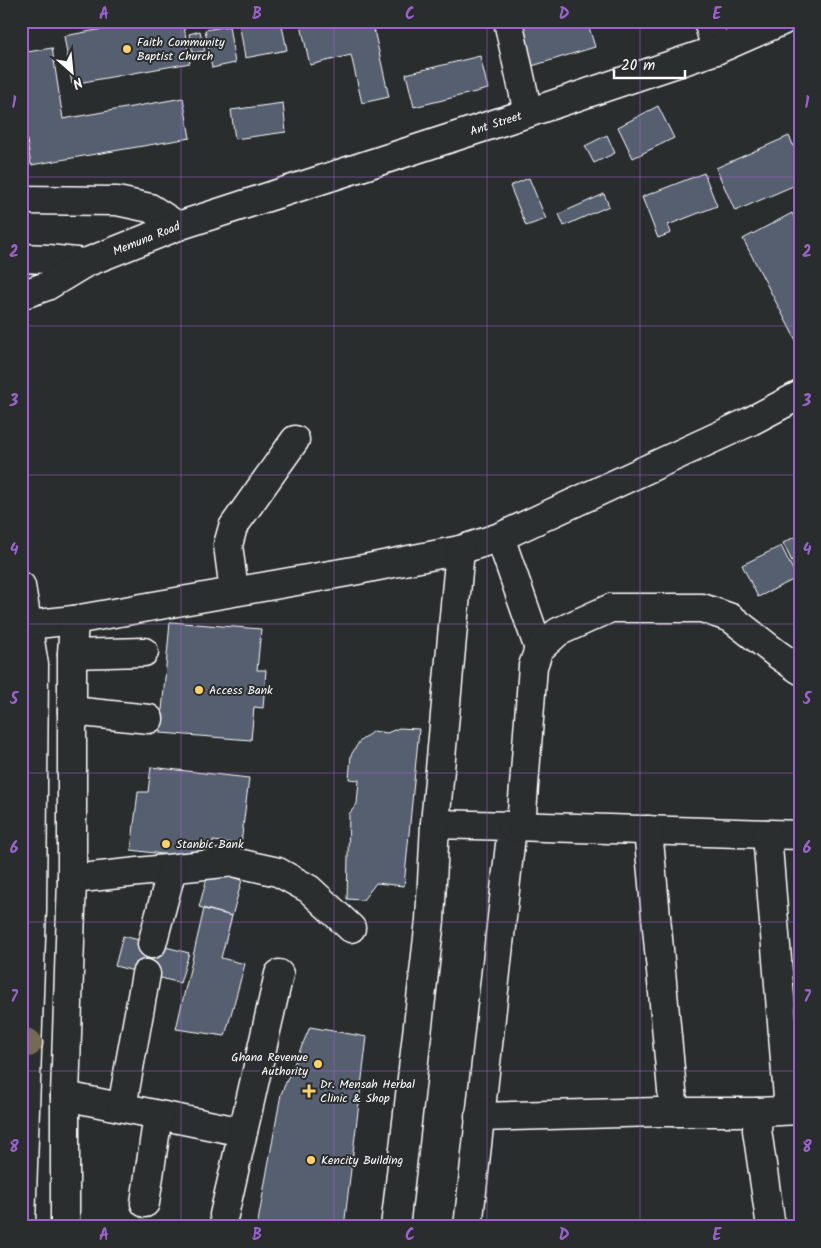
<svg xmlns="http://www.w3.org/2000/svg" width="821" height="1248" font-family="Kalam,sans-serif">
  <style>
    .building { fill: #565e6f; stroke: #fff }
    .lines { fill: none; stroke-linecap: round; stroke-linejoin: round }
    .minor-casing { stroke: #fff; stroke-width: 31 }
    .highway-casing { stroke: #fff; stroke-width: 31 }
    .minor { stroke: #2a2d2e; stroke-width: 28 }
    .highway { stroke: #756b52; stroke-width: 28 }
    .grid { fill: none; stroke: #9c61cf; stroke-width: 1; stroke-opacity: 0.55 }
    .poi-dot { fill: #ffd166; stroke: #2a2d2e; stroke-width: 2 }
    .labels { text-anchor: middle; dominant-baseline: central; stroke-width: 4; stroke-linejoin: round; paint-order: stroke }
    .poi-label { font-size: 12px; fill: #fff; stroke: #2a2d2e; text-anchor: start }
    .street-label { font-size: 12px; fill: #fff; stroke: #2a2d2e }
    .neatline { fill: none; stroke: #9c61cf; stroke-width: 2 }
    .grid-label { font-size: 16px; text-anchor: middle; font-weight: bold; fill: #9c61cf }
  </style>
  <rect width="100%" height="100%" fill="#2a2d2e"/>
  <filter id="ink" filterUnits="userSpaceOnUse"><feTurbulence type="fractalNoise" baseFrequency=".02" numOctaves="2"/><feDisplacementMap in="SourceGraphic" scale="10" xChannelSelector="R" yChannelSelector="G"/><feConvolveMatrix kernelMatrix="1 2 1 2 8 2 1 2 1" color-interpolation-filters="sRGB"/></filter>
  <g filter="url(#ink)">
    <!-- building -->
    <g class="building">
      <polygon points="147,21 183,21 190,63 72,84 64,36"/>
      <polygon points="239,21 281,21 287,50 245,58"/>
      <polygon points="300,21 372,21 389,97 362,103 351,55 310,65"/>
      <polygon points="385,21 413,21 386,27"/>
      <polygon points="528,21 587,21 595,47 532,66 520,24"/>
      <polygon points="229,26 235,63 212,68 205,30"/>
      <polygon points="200,31 205,51 193,53 189,34"/>
      <polygon points="52,48 63,119 183,98 190,138 31,165 21,106 21,53"/>
      <polygon points="480,56 488,89 414,107 406,74"/>
      <polygon points="283,103 286,132 235,139 231,110"/>
      <polygon points="658,106 674,138 633,158 618,127"/>
      <polygon points="607,135 615,153 594,163 585,146"/>
      <polygon points="789,136 800,160 800,183 735,211 716,168"/>
      <polygon points="704,173 717,206 668,225 671,233 658,238 642,197"/>
      <polygon points="529,178 546,219 526,226 510,186"/>
      <polygon points="604,194 609,206 564,226 559,214"/>
      <polygon points="792,213 800,228 800,348 743,239"/>
      <polygon points="800,534 800,576 799,576 783,543"/>
      <polygon points="781,546 797,578 758,597 742,565"/>
      <polygon points="170,622 261,629 257,670 266,670 263,708 254,707 251,740 160,733"/>
      <polygon points="399,728 419,729 404,886 376,883 363,900 347,899 349,814 357,804 359,780 349,779 351,755 359,742 373,731 387,733"/>
      <polygon points="151,767 249,778 241,844 213,841 213,848 193,858 131,850 138,792 148,792"/>
      <polygon points="209,871 242,880 232,916 199,907"/>
      <polygon points="204,909 232,916 221,958 245,964 225,1036 176,1029"/>
      <polygon points="123,936 189,953 180,983 115,966"/>
      <polygon points="310,1027 367,1037 344,1227 257,1227 281,1094"/>
    </g>
    <g class="lines">
      <!-- minor casing -->
      <g class="minor-casing">
        <g id="minor">
          <polyline points="508,21 528,113"/>
          <polyline points="708,21 716,50"/>
          <polyline points="21,200 117,201 150,208 178,226"/>
          <polyline points="21,258 48,259 85,263"/>
          <path id="s1" d="M 21,295 L 47,286 L 85,263 L 178,226 L 528,113 L 716,50 L 782,21"/>
          <polyline points="500,537 539,649"/>
          <polyline points="21,586 34,665 32,909 21,1223"/>
          <polyline points="234,591 228,545 233,527 295,440"/>
          <polyline points="28,625 74,620 353,571 460,550 500,537 751,421 800,395"/>
          <polyline points="72,654 144,652"/>
          <polyline points="72,711 149,719"/>
          <polyline points="435,824 512,826 468,1227"/>
          <polyline points="512,826 800,835"/>
          <polyline points="521,826 533,666 539,649 558,632 611,608 702,608 731,618 777,654 800,670"/>
          <polyline points="648,830 674,1112"/>
          <polyline points="767,834 789,1110"/>
          <polyline points="72,879 233,862 278,872 309,889 351,928"/>
          <polyline points="152,944 172,869"/>
          <polyline points="65,1096 243,1132"/>
          <polyline points="122,1107 146,974"/>
          <polyline points="758,1112 757,1130 771,1227"/>
          <polyline points="479,1117 658,1112 758,1112 800,1110"/>
          <polyline points="145,1203 158,1115"/>
          <polyline points="224,1215 279,974"/>
          <polyline points="65,1227 65,1096 72,879 72,654 74,620"/>
          <polyline points="395,1227 430,920 435,824 460,550"/>
        </g>
      </g>
      <!-- highway casing -->
      <g class="highway-casing">
        <polyline id="highway" points="21,1041 28,1043"/>
      </g>
      <!-- minor -->
      <use href="#minor" class="minor"/>
      <!-- highway -->
      <use href="#highway" class="highway"/>
    </g>
  </g>
  <!-- grid -->
  <path class="grid" d="M 181,21 L 181,1227M 334,21 L 334,1227M 487,21 L 487,1227M 640,21 L 640,1227M 21,177 L 800,177M 21,326 L 800,326M 21,475 L 800,475M 21,624 L 800,624M 21,773 L 800,773M 21,922 L 800,922M 21,1071 L 800,1071"/>
  <!-- markers -->
  <g class="poi-dot">
    <circle cx="127" cy="49" r="5"/>
    <circle cx="199" cy="690" r="5"/>
    <circle cx="166" cy="844" r="5"/>
    <circle cx="318" cy="1064" r="5"/>
    <path d="M306.5 1083.5h5v5h5v5h-5v5h-5v-5h-5v-5h5z"/>
    <circle cx="311" cy="1160" r="5"/>
  </g>
  <g class="labels">
    <!-- poi labels -->
    <g class="poi-label">
      <text x="137" y="42">Faith Community<tspan x="137" dy="14">Baptist Church</tspan></text>
      <text x="209" y="690">Access Bank</text>
      <text x="176" y="844">Stanbic Bank</text>
      <text x="308" y="1057" text-anchor="end">Ghana Revenue<tspan x="308" dy="14">Authority</tspan></text>
      <text x="320" y="1084">Dr. Mensah Herbal<tspan x="320" dy="14">Clinic &amp; Shop</tspan></text>
      <text x="321" y="1160">Kencity Building</text>
    </g>
    <!-- street labels -->
    <g class="street-label">
      <text stroke="none"><textPath href="#s1" startOffset="506">Ant Street</textPath></text>
      <text stroke="none"><textPath href="#s1" startOffset="138">Memuna Road</textPath></text>
    </g>
  </g>
  <!-- margin -->
  <rect width="821" height="1248" fill="none" stroke="#2a2d2e" stroke-width="55"/>
  <!-- north arrow -->
  <g transform="translate(72 72) rotate(153)" stroke="#2a2d2e" stroke-width="4" paint-order="stroke">
  <path d="M0-4L9 19L0 12L-9 19Z" fill="#ffffff"/>
  <text y="-8" font-size="14" font-weight="bold" text-anchor="middle" fill="#ffffff">N</text>
  </g>
  <!-- scale -->
  <path d="M614 70v8h71v-8" fill="none" stroke="#ffffff" stroke-width="2.5"/>
  <text x="621" y="70" font-size="15" fill="#ffffff" stroke="#2a2d2e" stroke-width="4" paint-order="stroke">20 m</text>
  <rect x="28" y="28" width="766" height="1192" class="neatline"/>
  <g class="grid-label">
    <text x="104" y="19">A</text>
    <text x="257" y="19">B</text>
    <text x="410" y="19">C</text>
    <text x="564" y="19">D</text>
    <text x="717" y="19">E</text>
    <text x="14" y="108">1</text>
    <text x="807" y="108">1</text>
    <text x="14" y="257">2</text>
    <text x="807" y="257">2</text>
    <text x="14" y="406">3</text>
    <text x="807" y="406">3</text>
    <text x="14" y="555">4</text>
    <text x="807" y="555">4</text>
    <text x="14" y="704">5</text>
    <text x="807" y="704">5</text>
    <text x="14" y="853">6</text>
    <text x="807" y="853">6</text>
    <text x="14" y="1002">7</text>
    <text x="807" y="1002">7</text>
    <text x="14" y="1152">8</text>
    <text x="807" y="1152">8</text>
    <text x="104" y="1240">A</text>
    <text x="257" y="1240">B</text>
    <text x="410" y="1240">C</text>
    <text x="564" y="1240">D</text>
    <text x="717" y="1240">E</text>
  </g>
</svg>
